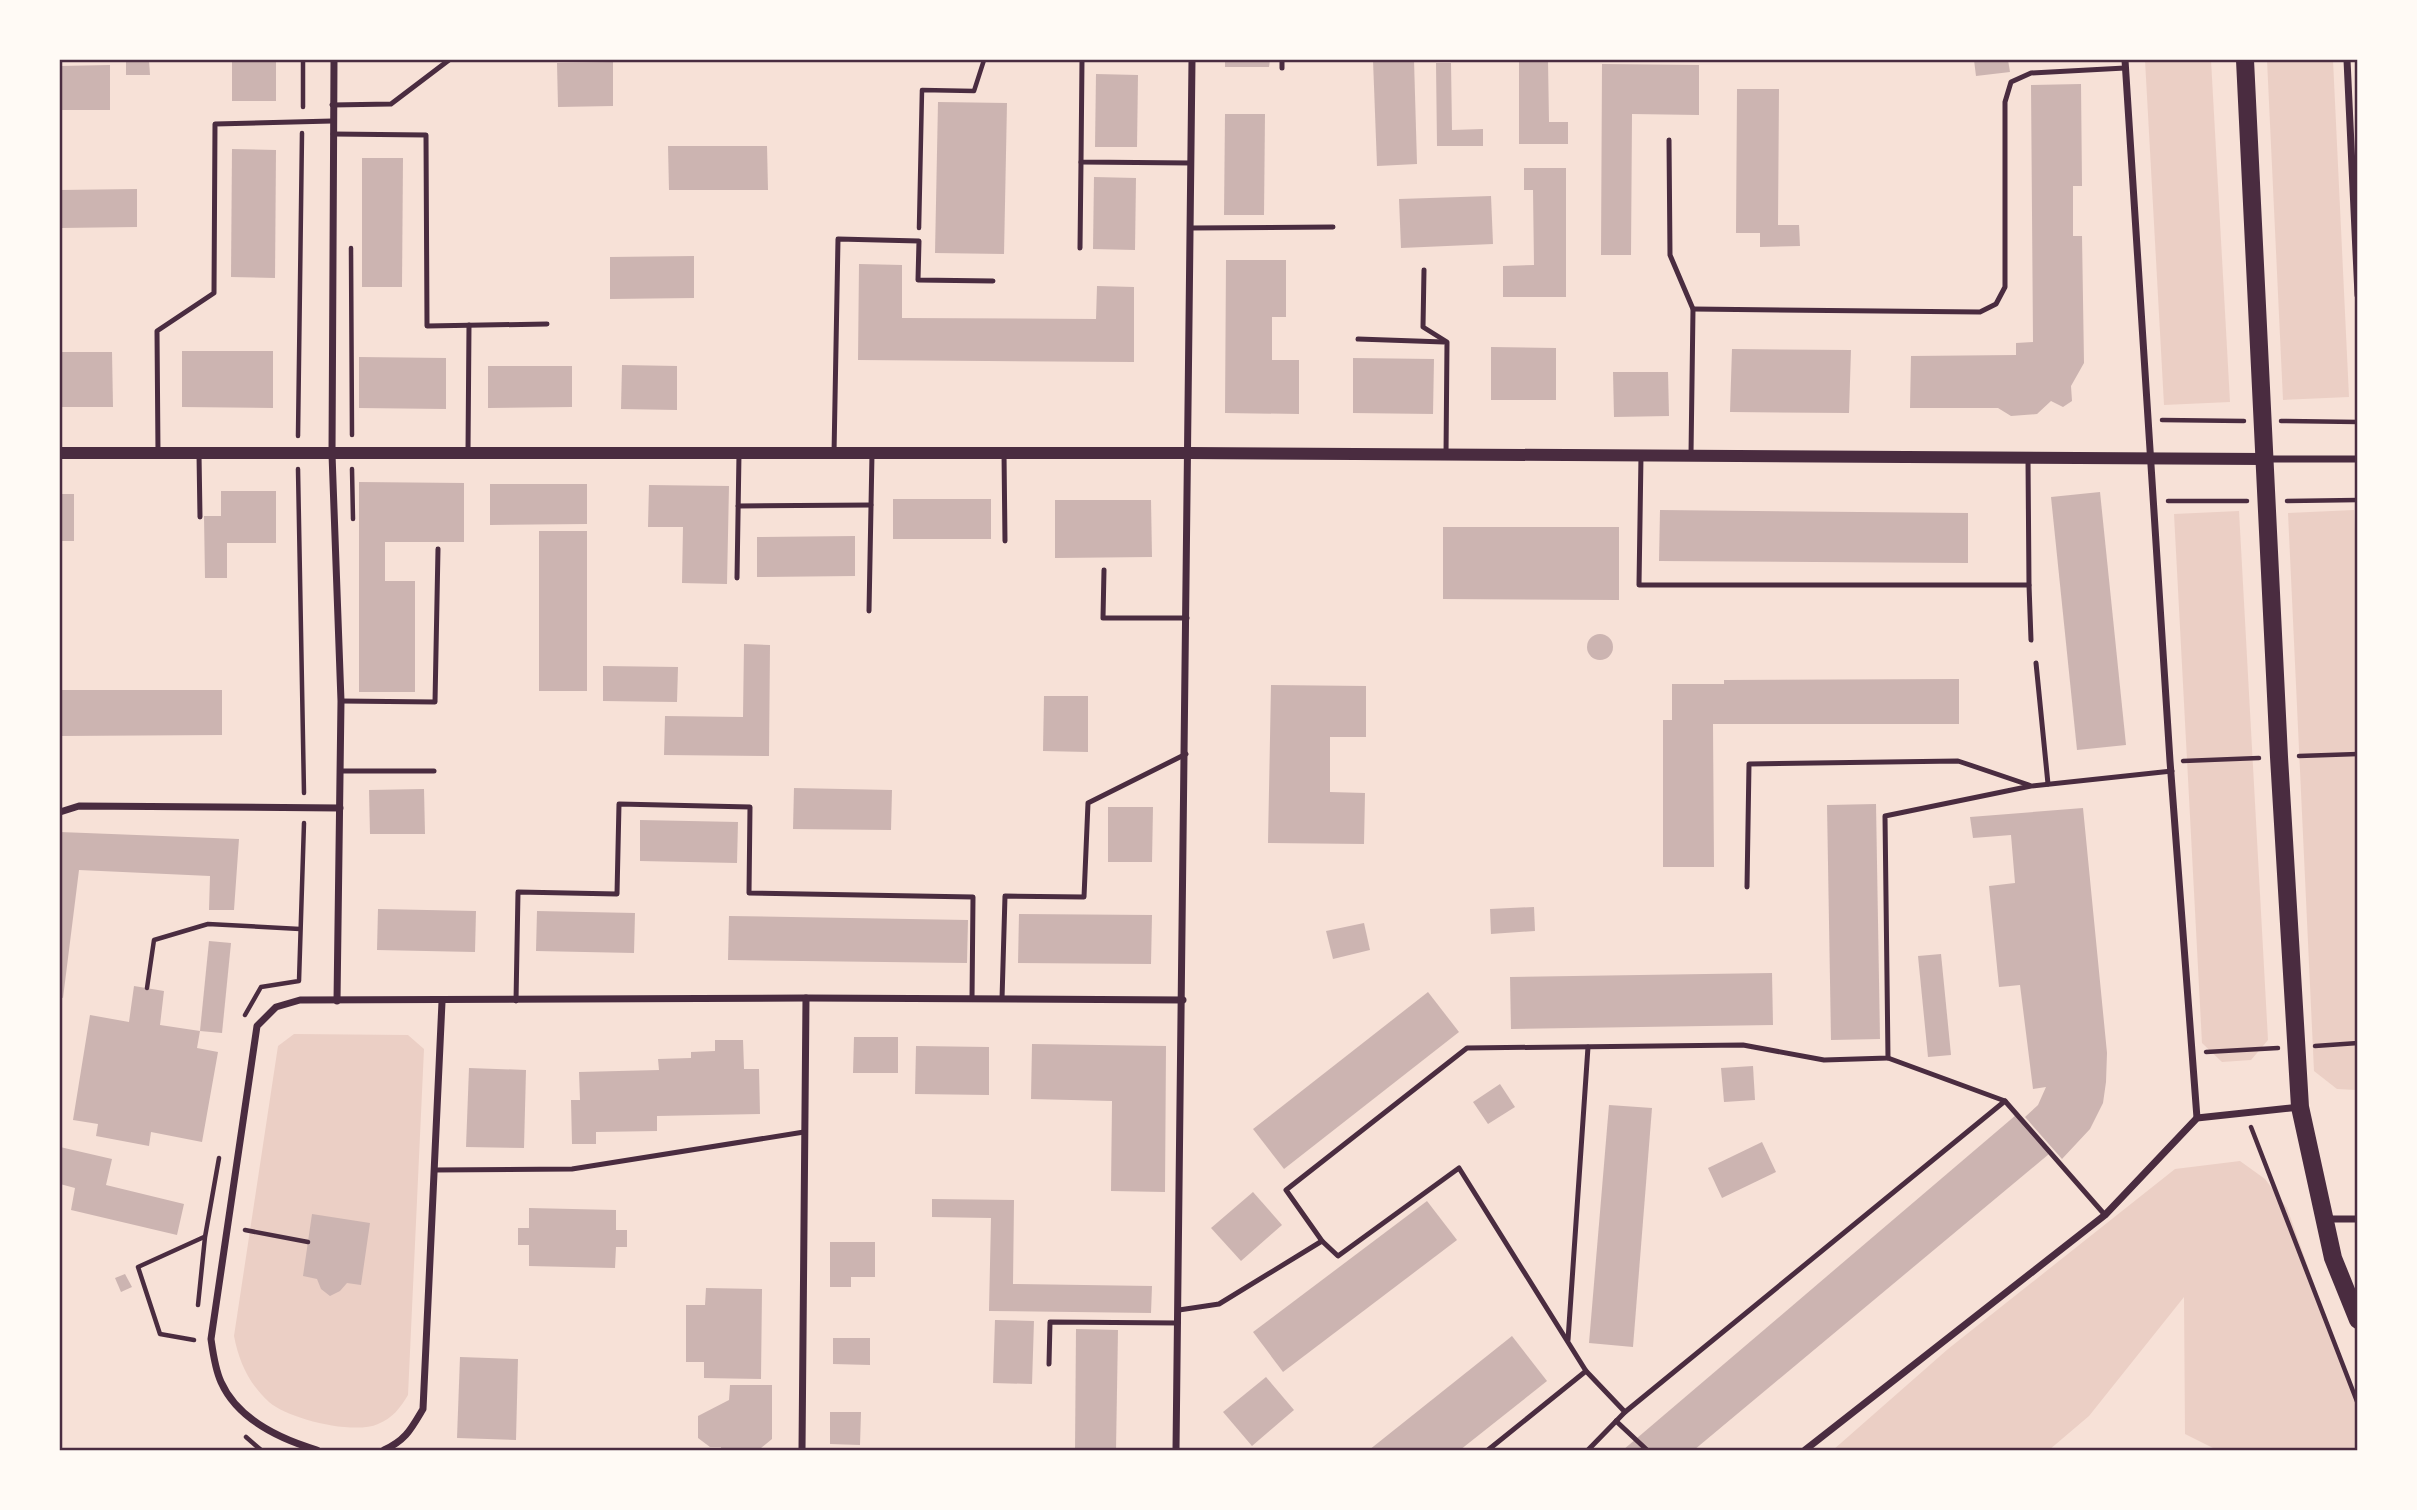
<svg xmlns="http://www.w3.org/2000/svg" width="2417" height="1510" font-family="Montserrat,sans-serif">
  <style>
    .green { fill: #ebcfc5 }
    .building { fill: #ccb4b1 }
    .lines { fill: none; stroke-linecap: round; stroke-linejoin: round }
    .path { stroke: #4a2c40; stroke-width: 4.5 }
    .service { stroke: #4a2c40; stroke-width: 5 }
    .minor { stroke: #4a2c40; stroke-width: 7 }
    .tertiary { stroke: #4a2c40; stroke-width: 12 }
    .primary { stroke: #4a2c40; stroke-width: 18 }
    .neatline { fill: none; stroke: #4a2c40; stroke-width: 2.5 }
  </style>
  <rect width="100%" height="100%" fill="#f7e1d7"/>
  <!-- green -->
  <g class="green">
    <polygon points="2145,60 2211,60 2230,402 2164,405"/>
    <polygon points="2267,60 2333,60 2349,397 2283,400"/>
    <polygon points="2354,510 2358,593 2357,1090 2337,1089 2314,1071 2288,513"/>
    <polygon points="2239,511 2268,1040 2251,1060 2222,1062 2202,1043 2174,514"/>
    <path d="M 294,1034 L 408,1035 L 424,1049 L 408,1395 C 400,1408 393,1418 378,1424 C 354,1435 288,1419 269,1402 C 249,1384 239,1362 234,1336 L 278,1046 Z"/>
    <polygon points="2240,1161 2265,1179 2287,1208 2357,1404 2357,1450 2217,1450 2185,1434 2184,1297 2089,1416 2049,1450 1833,1450 1948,1349 2175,1169"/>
  </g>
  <!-- building -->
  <g class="building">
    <polygon points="126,60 149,60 150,75 126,75"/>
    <rect x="232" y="60" width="44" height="41"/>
    <polygon points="1225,60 1270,60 1269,67 1225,67"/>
    <polygon points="1373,60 1414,60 1417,164 1377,166"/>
    <polygon points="1519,60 1548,60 1549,122 1568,122 1568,144 1519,144"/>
    <polygon points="1974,60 2008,60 2010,72 1976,76"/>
    <polygon points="613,62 613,106 558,107 557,63"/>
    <polygon points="1436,63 1451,63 1452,130 1483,129 1483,146 1437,146"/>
    <polygon points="1602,64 1699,65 1699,115 1632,114 1631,255 1601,255"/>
    <polygon points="110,65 110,110 60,110 60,66"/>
    <polygon points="1096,74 1138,75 1137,147 1095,147"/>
    <polygon points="2081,84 2082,186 2073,186 2073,236 2082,236 2084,363 2071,386 2072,401 2063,407 2051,401 2037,414 2011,416 1998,408 1910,408 1911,356 2016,355 2016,343 2033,342 2031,85"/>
    <polygon points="1737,89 1779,89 1778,225 1799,225 1800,246 1760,247 1760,233 1736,233"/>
    <polygon points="938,102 1007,103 1004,254 935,253"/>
    <polygon points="1225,114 1265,114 1264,215 1224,215"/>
    <polygon points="668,146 767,146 768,190 669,190"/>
    <polygon points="232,149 276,150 275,278 231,277"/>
    <polygon points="362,158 403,158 402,287 362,287"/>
    <polygon points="1524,168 1566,168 1566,297 1503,297 1503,266 1534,265 1533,190 1524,190"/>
    <polygon points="1094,177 1136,178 1135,250 1093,249"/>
    <polygon points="137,189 137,227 60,228 60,190"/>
    <polygon points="1491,196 1493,244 1401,248 1399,199"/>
    <polygon points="694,256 694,298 610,299 610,257"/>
    <polygon points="1226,260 1286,260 1286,317 1272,317 1272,360 1299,360 1299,414 1225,413"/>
    <polygon points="859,264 902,265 902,318 1096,319 1097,286 1134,287 1134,362 858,360"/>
    <polygon points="1491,347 1556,348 1556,400 1491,400"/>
    <polygon points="1732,349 1851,350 1849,413 1730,412"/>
    <polygon points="182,351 273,351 273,408 182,407"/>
    <polygon points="60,352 112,352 113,407 60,407"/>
    <polygon points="359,357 446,358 446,409 359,408"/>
    <polygon points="1353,358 1434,359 1433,414 1353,413"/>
    <polygon points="622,365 677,366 677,410 621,409"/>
    <polygon points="488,366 572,366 572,407 488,408"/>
    <polygon points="1613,372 1668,372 1669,416 1614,417"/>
    <polygon points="359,482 464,483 464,542 385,542 385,581 415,581 415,692 359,692"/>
    <polygon points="490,484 587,484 587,524 490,525"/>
    <polygon points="649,485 729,486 727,584 682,583 683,527 648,527"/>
    <polygon points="221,491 276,491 276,543 227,543 227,578 205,578 204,516 221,516"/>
    <polygon points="2100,492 2126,745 2077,750 2051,497"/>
    <rect x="60" y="494" width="14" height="47"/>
    <rect x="893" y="499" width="98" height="40"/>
    <polygon points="1055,500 1151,500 1152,557 1055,558"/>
    <polygon points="1660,510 1968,513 1968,563 1659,561"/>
    <polygon points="1443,527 1619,527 1619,600 1443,599"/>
    <rect x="539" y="531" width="48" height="160"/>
    <polygon points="855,536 855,576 757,577 757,537"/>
    <circle cx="1600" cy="647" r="13"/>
    <polygon points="744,644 770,645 769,756 664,755 665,716 743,717"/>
    <polygon points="603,666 678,667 677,702 603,701"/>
    <polygon points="1959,679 1959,724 1713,724 1714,867 1663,867 1663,720 1672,720 1672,684 1724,684 1724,680"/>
    <polygon points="1271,685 1366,686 1366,737 1330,737 1330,792 1365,793 1364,844 1268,843"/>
    <polygon points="60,690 222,690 222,735 60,736"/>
    <polygon points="1044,696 1088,696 1088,752 1043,751"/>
    <polygon points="794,788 892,790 891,830 793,829"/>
    <polygon points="424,789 425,834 370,834 369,790"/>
    <polygon points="1876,804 1880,1039 1831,1040 1827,805"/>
    <polygon points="1108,807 1153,807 1152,862 1108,862"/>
    <polygon points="2083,808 2107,1053 2106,1082 2103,1103 2090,1129 2062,1159 2025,1117 2038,1105 2046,1087 2033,1089 2020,985 1999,987 1989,886 2015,883 2011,835 1973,838 1970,817"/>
    <polygon points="640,820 738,822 737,863 640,861"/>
    <polygon points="60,832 239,839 234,910 209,910 210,876 79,870 63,998 60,997"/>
    <polygon points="1534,907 1535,931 1491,934 1490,909"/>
    <polygon points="378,909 476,911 475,952 377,950"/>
    <polygon points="537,911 635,913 634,953 536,951"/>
    <polygon points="1019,914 1152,915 1151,964 1018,963"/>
    <polygon points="729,916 968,920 967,963 728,960"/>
    <polygon points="1364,923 1370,950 1333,959 1326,931"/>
    <polygon points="209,941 231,943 222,1033 200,1031"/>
    <polygon points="1941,954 1951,1055 1928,1057 1918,956"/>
    <polygon points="1772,973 1773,1025 1511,1029 1510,977"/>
    <polygon points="134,986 164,991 160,1025 200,1031 197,1048 218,1052 202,1142 151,1132 149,1146 96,1136 98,1124 73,1120 90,1015 129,1022"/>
    <polygon points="1428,992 1459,1032 1284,1169 1253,1129"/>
    <polygon points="854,1037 898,1037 898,1073 853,1073"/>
    <polygon points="715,1040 743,1040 744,1069 759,1069 760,1114 657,1116 657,1131 596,1132 596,1144 572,1144 571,1100 580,1100 579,1072 659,1070 658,1059 691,1058 691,1052 715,1051"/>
    <polygon points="1032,1044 1166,1046 1165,1192 1111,1191 1112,1101 1031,1099"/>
    <polygon points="916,1046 989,1047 989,1095 915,1094"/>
    <polygon points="1753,1066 1755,1100 1724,1102 1721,1068"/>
    <polygon points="469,1068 526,1070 524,1148 466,1147"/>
    <polygon points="1500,1084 1515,1107 1488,1124 1473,1102"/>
    <polygon points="1609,1105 1652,1108 1633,1347 1589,1343"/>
    <polygon points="2016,1115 2049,1154 1694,1450 1623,1450"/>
    <polygon points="1762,1142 1776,1172 1722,1198 1708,1168"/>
    <polygon points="60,1147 112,1159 106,1185 184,1204 177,1235 71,1210 75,1188 60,1184"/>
    <polygon points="1253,1192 1282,1225 1241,1261 1211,1228"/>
    <polygon points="932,1199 1014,1200 1013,1284 1152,1286 1151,1313 989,1311 991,1218 932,1217"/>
    <polygon points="1427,1201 1457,1240 1283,1372 1253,1332"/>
    <polygon points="529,1208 616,1210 616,1230 627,1230 627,1247 616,1247 615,1268 529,1266 529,1245 518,1245 518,1228 529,1228"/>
    <polygon points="312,1214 370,1223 361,1285 347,1283 340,1291 330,1296 321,1289 317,1279 303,1276"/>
    <polygon points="830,1242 875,1242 875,1277 851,1277 851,1287 830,1287"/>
    <polygon points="125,1274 132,1287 121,1292 115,1278"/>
    <polygon points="706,1288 762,1289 761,1379 704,1378 704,1362 686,1362 686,1305 705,1305"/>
    <polygon points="995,1320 1034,1321 1032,1384 993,1383"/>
    <polygon points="1076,1329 1118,1330 1116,1450 1075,1450"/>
    <polygon points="1512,1336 1547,1381 1460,1450 1369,1450"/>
    <polygon points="833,1338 870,1338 870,1365 833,1364"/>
    <polygon points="460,1357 518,1359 516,1440 457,1438"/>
    <polygon points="1266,1377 1294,1410 1252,1446 1223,1412"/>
    <polygon points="730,1385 772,1385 772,1439 761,1448 749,1448 749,1450 721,1450 721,1447 710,1447 698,1438 698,1416 729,1400"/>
    <polygon points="830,1412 861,1412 860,1445 830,1444"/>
  </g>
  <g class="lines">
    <!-- path -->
    <g class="path">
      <polyline points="303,107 303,60"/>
      <polyline points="919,228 922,90 974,91 984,60"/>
      <polyline points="351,248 352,435"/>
      <polyline points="2162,420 2244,421"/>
      <polyline points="2281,421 2358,422"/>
      <polyline points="298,436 302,133"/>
      <polyline points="298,469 304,793"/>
      <polyline points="352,469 353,519"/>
      <polyline points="2168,501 2247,501"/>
      <polyline points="2287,501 2358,500"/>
      <polyline points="2299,756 2358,754"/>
      <polyline points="2183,761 2259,758"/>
      <polyline points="147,988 154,940 208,924 300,929"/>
      <polyline points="245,1015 261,987 299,981 304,823"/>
      <polyline points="2315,1046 2358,1043"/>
      <polyline points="2206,1052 2278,1048"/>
      <polyline points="2251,1127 2358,1404"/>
      <polyline points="245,1230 308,1242"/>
      <polyline points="198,1305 205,1237 219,1158"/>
      <polyline points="194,1340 160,1334 138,1267 204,1237"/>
      <polyline points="246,1437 261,1450"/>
    </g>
    <!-- service -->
    <g class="service">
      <polyline points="1082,60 1081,162 1191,163"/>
      <polyline points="1282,60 1282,68"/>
      <polyline points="332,105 391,104 449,60"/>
      <polyline points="333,134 426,135 427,326 547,324"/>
      <polyline points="1669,140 1670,255 1693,309 1691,454"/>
      <polyline points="1191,228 1333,227"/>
      <polyline points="1080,248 1081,162"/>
      <polyline points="1424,270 1423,327 1447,342 1446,455"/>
      <polyline points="1693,309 1980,312 1996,304 2005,287 2005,102 2011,82 2031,73 2125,68"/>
      <polyline points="1358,339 1444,342"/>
      <polyline points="468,451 469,325"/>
      <polyline points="158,453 157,331 214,293 215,124 332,121"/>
      <polyline points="1004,453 1005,541"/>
      <polyline points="199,454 200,517"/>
      <polyline points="834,454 838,239 919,241 918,280 993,281"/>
      <polyline points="1641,456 1639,585 2029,585 2028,459"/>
      <polyline points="738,506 871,505"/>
      <polyline points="1104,570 1103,618 1187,618"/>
      <polyline points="737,578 739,454"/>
      <polyline points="2029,585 2031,640"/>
      <polyline points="869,611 872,454"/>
      <polyline points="2036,663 2048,784"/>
      <polyline points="341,701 435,702 438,549"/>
      <polyline points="340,771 434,771"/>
      <polyline points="1747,887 1749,764 1958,761 2029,785"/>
      <polyline points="1002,999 1005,896 1084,897 1088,803 1186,754"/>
      <polyline points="516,1001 518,892 617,894 619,804 750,807 749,893 973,897 972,999"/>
      <polyline points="1888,1058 2005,1101 2105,1215"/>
      <polyline points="434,1170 572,1169 804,1132"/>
      <polyline points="1322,1241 1286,1190 1467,1048 1743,1045 1824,1060 1888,1058 1885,816 2031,786 2172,771"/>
      <polyline points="1179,1310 1219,1304 1322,1241 1338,1256 1459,1168 1586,1371 1625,1412"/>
      <polyline points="1568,1340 1588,1047"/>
      <polyline points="1049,1364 1050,1322 1178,1323"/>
      <polyline points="1616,1421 1647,1450"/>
      <polyline points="1488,1450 1586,1371"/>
      <polyline points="1588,1450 1625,1412 2005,1101"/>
    </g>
    <!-- minor -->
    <g class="minor">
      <polyline points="334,60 332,454 341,701 337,1001"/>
      <polyline points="2125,60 2170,761 2197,1118"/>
      <polyline points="2347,60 2358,295"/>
      <polyline points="2264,459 2358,459"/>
      <polyline points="60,812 79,806 340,808"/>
      <polyline points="2325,1219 2358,1219"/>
      <path d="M 317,1450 C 280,1439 238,1420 221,1382 C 215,1369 213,1353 211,1339 L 257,1026 L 276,1007 L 300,1000 L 806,998 L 1183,1000"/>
      <path d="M 384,1450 C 406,1440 411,1429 423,1409 L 442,1002"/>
      <polyline points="802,1450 806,998"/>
      <polyline points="1176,1450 1192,60"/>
      <polyline points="1805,1450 2105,1215 2197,1118 2300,1107"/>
    </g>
    <!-- tertiary -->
    <polyline class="tertiary" points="60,453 1189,453 2264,459"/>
    <!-- primary -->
    <polyline class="primary" points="2245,60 2279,757 2300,1107 2333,1258 2358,1320"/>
  </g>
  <!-- border -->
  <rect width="2417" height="1510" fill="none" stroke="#fffaf5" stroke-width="122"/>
  <rect x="61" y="61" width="2295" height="1388" class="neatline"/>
</svg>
